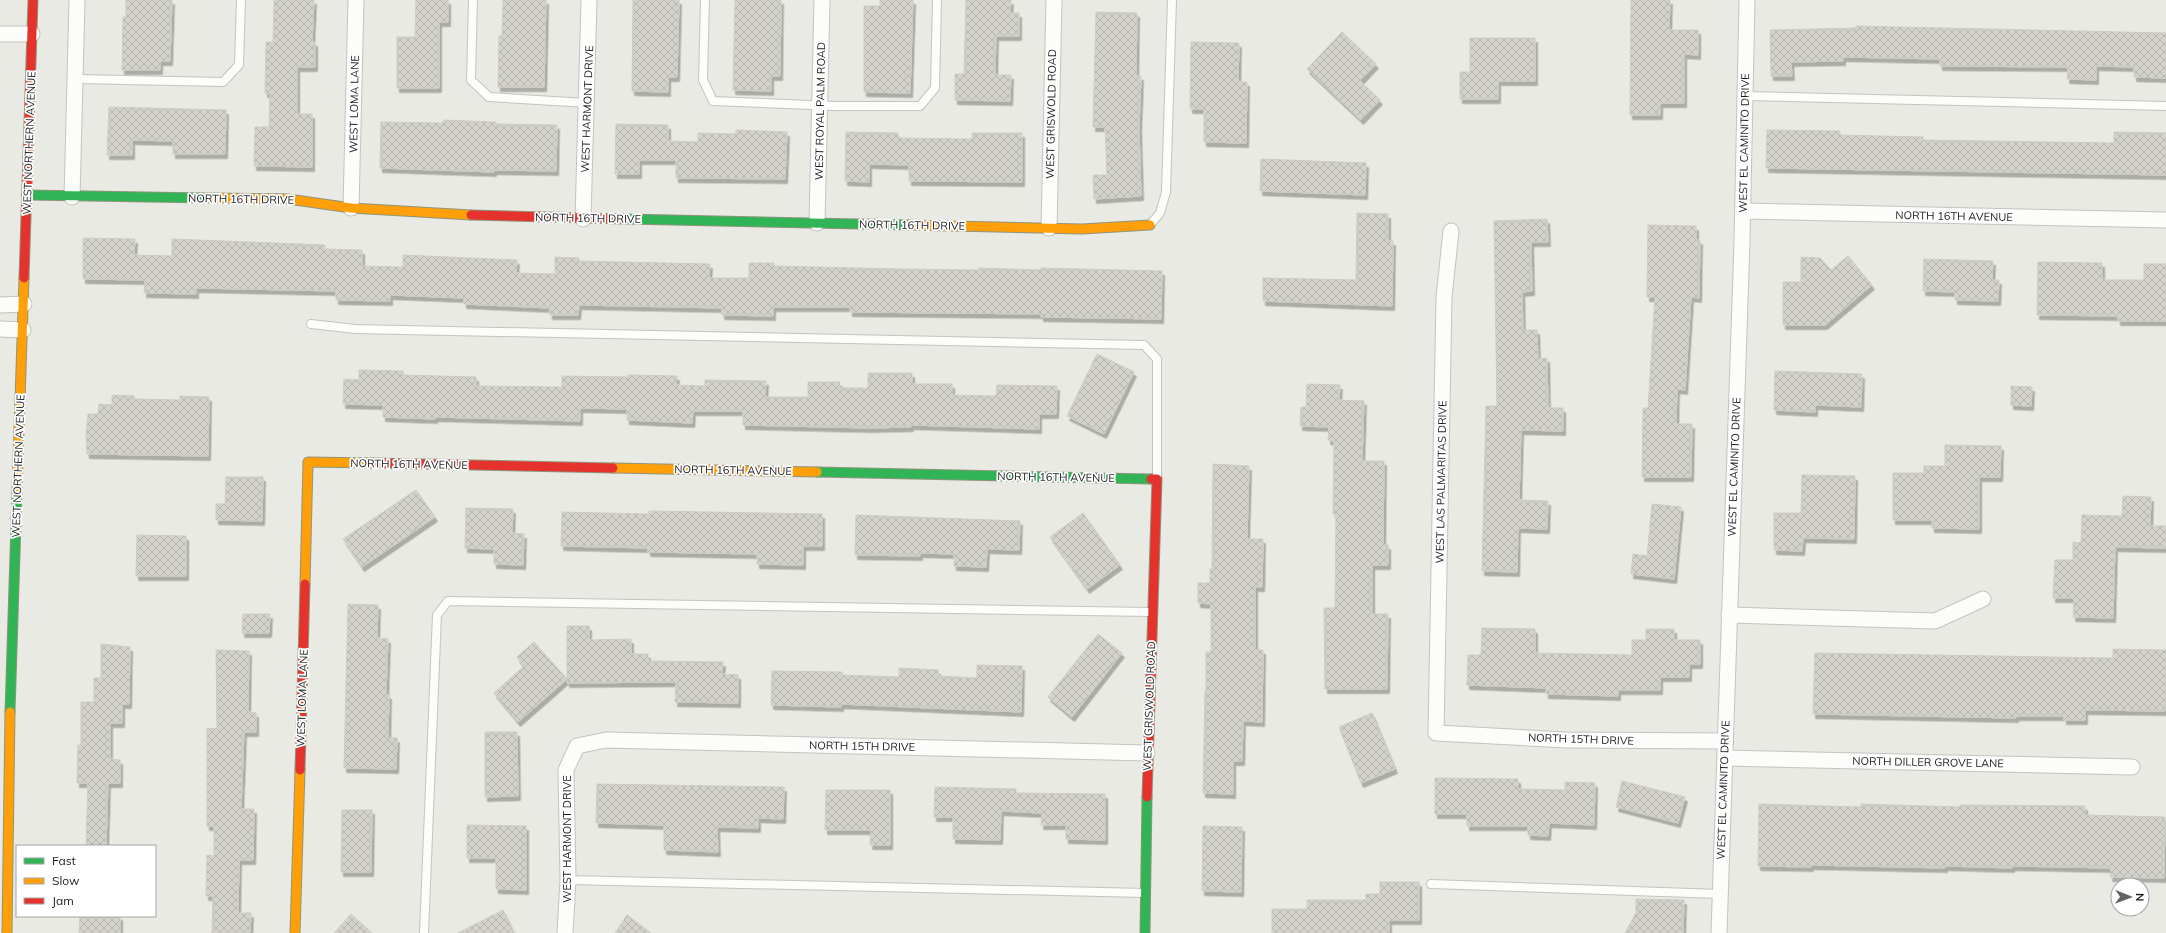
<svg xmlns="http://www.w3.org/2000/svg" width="2166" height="933" font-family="Mulish,sans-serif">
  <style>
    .building { fill: url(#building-cross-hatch); stroke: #ceccc5; filter: url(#shadow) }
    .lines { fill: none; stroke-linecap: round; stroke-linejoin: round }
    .lane-casing { stroke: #c3c3c0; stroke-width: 10 }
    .street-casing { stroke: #c3c3c0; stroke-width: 17 }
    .fast-casing { stroke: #8e957c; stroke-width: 11 }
    .slow-casing { stroke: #8e957c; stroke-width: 11 }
    .jam-casing { stroke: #8e957c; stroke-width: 11 }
    .lane { stroke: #fcfcfb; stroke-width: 8 }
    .street { stroke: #fcfcfb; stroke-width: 15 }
    .fast { stroke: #30b455; stroke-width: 9 }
    .slow { stroke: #ff9f0a; stroke-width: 9 }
    .jam { stroke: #e5322d; stroke-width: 9 }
    .labels { text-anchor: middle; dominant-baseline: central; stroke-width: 3.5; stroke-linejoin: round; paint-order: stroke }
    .street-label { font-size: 11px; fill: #1c1c1c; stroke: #fff }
  </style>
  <defs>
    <pattern id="building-cross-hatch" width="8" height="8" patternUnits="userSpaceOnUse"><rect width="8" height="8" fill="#d3d2cc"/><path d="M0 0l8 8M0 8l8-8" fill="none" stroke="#b5b4af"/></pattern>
    <filter id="shadow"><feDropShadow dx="2.5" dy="4.5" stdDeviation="0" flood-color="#0004"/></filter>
  </defs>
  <rect width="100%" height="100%" fill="#eaeae4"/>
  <!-- building -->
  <g class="building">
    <polygon points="126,0 172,0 170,61 160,61 160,70 122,70 123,17 126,17"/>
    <polygon points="274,0 314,0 312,42 315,42 315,67 297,67 297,114 312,114 312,167 254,166 255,127 269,127 270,93 265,93 266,42 273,42"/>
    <polygon points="416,0 448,0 448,22 439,22 439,88 397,88 397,37 415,37"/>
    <polygon points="503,0 546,0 544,87 498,87 499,36 502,36"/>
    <polygon points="633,0 679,0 677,77 668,77 668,92 632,91"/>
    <polygon points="735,0 781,0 780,76 771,76 771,91 733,90"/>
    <polygon points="880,0 913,0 910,93 864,92 864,6 880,6"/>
    <polygon points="966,0 1011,0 1010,13 1019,13 1019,36 996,36 995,75 1011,75 1010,101 955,100 955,74 964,74"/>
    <polygon points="1631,0 1670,0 1669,30 1698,30 1698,55 1684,54 1684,103 1660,103 1660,115 1630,115"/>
    <polygon points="1096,12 1137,13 1136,76 1141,76 1139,128 1141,196 1094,199 1093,175 1107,175 1105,127 1093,127"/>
    <polygon points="1856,26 2166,33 2166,78 2134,77 2134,67 2096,66 2096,80 2067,79 2068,67 1940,66 1940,59 1843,57 1843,61 1791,62 1792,76 1771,76 1770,30 1856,28"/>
    <polygon points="1342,32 1376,64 1360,81 1380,100 1361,120 1307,69"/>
    <polygon points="1470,38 1535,38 1535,81 1498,81 1498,99 1460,99 1460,72 1470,72"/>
    <polygon points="1191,42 1239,43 1238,82 1247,82 1246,143 1204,142 1204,109 1190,109"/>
    <polygon points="109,107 226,110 225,154 173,154 173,141 132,140 132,155 107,155"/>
    <polygon points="443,120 496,122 496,124 557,125 556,171 494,170 494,172 380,168 381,122 443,123"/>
    <polygon points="616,124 668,125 668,141 698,142 698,133 736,134 736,130 787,132 785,179 676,178 676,160 639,160 639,174 615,174"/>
    <polygon points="1767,130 1840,131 1840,135 1923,137 1923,140 2114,143 2114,132 2166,133 2166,175 1766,168"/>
    <polygon points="846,132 898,133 898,138 972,139 972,133 1022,133 1022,182 909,181 909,165 869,164 869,182 845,181"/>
    <polygon points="1261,159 1366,163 1365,195 1260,191"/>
    <polygon points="1357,213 1388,214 1388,241 1393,241 1392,306 1263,301 1263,278 1356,280"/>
    <polygon points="1547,219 1548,242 1531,242 1532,291 1522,292 1523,330 1537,330 1538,359 1547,358 1548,408 1563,408 1563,431 1521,430 1519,500 1548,501 1547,529 1518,528 1517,572 1482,571 1486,406 1497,406 1494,221"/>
    <polygon points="1648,225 1696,226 1696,240 1700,240 1699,298 1691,297 1685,390 1677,389 1676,424 1692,424 1691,477 1642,477 1643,408 1648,408 1655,297 1647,297"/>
    <polygon points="83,238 135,239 134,255 172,256 172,239 325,245 325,249 362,250 362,266 403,267 403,255 517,260 516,273 555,274 555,257 579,258 579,261 710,264 709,278 749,278 749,263 774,263 774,266 902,269 979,270 979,268 1041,270 1041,268 1162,271 1161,319 1041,317 1041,314 850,312 850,307 773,307 773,316 722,315 722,308 579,305 578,315 550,315 550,308 464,304 464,298 390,295 390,301 336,300 336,291 196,288 196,294 144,293 145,280 83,279"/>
    <polygon points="1848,256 1872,285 1825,325 1783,325 1783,282 1801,282 1801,257 1820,258 1831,270"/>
    <polygon points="1924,259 1993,261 1992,280 1999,280 1998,301 1955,300 1955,292 1923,291"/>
    <polygon points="2038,262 2102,263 2102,280 2144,280 2144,264 2166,264 2166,321 2118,321 2118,316 2037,315"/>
    <polygon points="1097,354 1134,372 1104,434 1067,416"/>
    <polygon points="359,370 403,371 403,375 476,377 476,386 562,387 562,376 628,377 628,375 677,376 676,385 705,386 705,380 766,381 765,397 808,397 808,382 840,382 839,388 868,388 868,373 912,373 912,384 952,384 952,395 996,396 997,385 1057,386 1056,414 1039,414 1039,429 911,425 911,427 869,428 743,425 743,411 693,411 692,423 627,420 627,409 580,408 580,421 435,417 435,419 383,417 383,405 343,404 344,379 359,380"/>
    <polygon points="1775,371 1862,374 1861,407 1815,405 1815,412 1774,410"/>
    <polygon points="1307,384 1340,385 1339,400 1364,401 1362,461 1384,461 1383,545 1388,545 1388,565 1372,565 1372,614 1388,614 1387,689 1325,689 1324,608 1335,608 1336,514 1333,514 1334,441 1328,440 1329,427 1300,426 1301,407 1306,407"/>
    <polygon points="2011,386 2032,387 2031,406 2011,405"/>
    <polygon points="112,395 134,396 134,399 180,400 180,396 209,397 208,456 87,454 86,434 88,414 98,414 99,404 112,405"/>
    <polygon points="1945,445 2001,446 2000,477 1979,477 1979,529 1932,528 1932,520 1893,520 1893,473 1924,473 1924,466 1945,466"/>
    <polygon points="1213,464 1249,466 1247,539 1263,539 1262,587 1255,587 1255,650 1263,650 1262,722 1243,721 1242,761 1233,761 1233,794 1203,793 1205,691 1206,691 1206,652 1211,652 1211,604 1198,603 1198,583 1210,583 1210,569 1212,569"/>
    <polygon points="1802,475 1855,476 1854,539 1803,538 1802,551 1774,550 1774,513 1801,513"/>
    <polygon points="226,477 263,477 262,521 216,520 216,504 225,504"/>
    <polygon points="416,490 435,517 362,567 343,539"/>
    <polygon points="2123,496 2151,497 2150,526 2166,526 2166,548 2115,547 2113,618 2073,617 2074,598 2053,598 2055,560 2073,560 2073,542 2081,543 2082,515 2122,516"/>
    <polygon points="1652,504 1681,507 1674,579 1631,574 1633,554 1647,556"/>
    <polygon points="466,508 513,509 512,533 524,534 523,565 494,564 494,549 465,548"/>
    <polygon points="649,511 822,514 822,546 803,546 803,565 757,564 757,554 648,552 648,548 561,546 562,512 649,514"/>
    <polygon points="1083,513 1120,565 1087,589 1050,537"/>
    <polygon points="856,515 1020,521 1019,550 987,549 986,567 954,566 954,554 920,553 920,556 855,555"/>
    <polygon points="137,535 186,536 186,576 136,576"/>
    <polygon points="348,604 378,605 377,638 388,639 386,694 389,695 388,738 397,738 396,769 344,768"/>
    <polygon points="243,614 270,614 269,633 242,633"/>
    <polygon points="567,626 589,626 589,640 631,639 631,654 648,654 648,661 723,662 722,674 738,675 738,703 675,702 676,682 567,683"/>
    <polygon points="1482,628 1535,629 1535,653 1632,655 1632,640 1646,640 1646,629 1674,629 1674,640 1700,640 1700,664 1689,664 1689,677 1660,677 1660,690 1618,690 1618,696 1546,694 1546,688 1467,685 1468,655 1481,655"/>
    <polygon points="1098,634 1122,653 1072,717 1048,697"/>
    <polygon points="534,642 567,679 518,722 494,693 524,666 517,657"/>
    <polygon points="101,644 130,647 129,704 122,704 122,723 110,723 110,759 120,760 120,783 108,783 106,846 86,846 88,783 77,783 78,745 81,745 81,702 94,702 94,678 101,678"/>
    <polygon points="2113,649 2166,650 2165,711 2085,710 2085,720 2064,720 2064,716 2016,716 2016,718 1813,714 1815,653 2113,658"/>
    <polygon points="216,650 249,651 248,712 256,713 256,732 244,732 241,809 254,809 253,860 239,860 238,913 251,913 250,932 212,933 213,896 206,896 207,855 214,856 214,826 207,826 207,728 217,729"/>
    <polygon points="977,665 1022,666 1021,712 841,704 841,707 771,705 772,671 842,672 842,675 899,677 899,668 938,670 938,676 977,678"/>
    <polygon points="1372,713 1395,769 1361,783 1339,727"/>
    <polygon points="485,732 517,732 518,796 485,797"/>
    <polygon points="1435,778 1518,779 1518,789 1565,790 1565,782 1595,783 1594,825 1549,823 1548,836 1528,835 1528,826 1467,826 1467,814 1435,814"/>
    <polygon points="1622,781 1685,797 1678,823 1616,807"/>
    <polygon points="597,784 784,787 783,819 758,818 758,828 717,827 718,852 664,850 664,825 596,823"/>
    <polygon points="935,787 1016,789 1016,793 1105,794 1105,840 1066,839 1066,825 1041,825 1042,813 1001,811 1000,840 953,839 953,817 934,817"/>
    <polygon points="826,790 890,790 890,845 870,845 871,830 825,830"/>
    <polygon points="1759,804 1861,807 1861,804 1960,807 1960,805 2085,806 2085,815 2165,817 2164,878 2110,877 2111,868 2012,866 2012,868 1945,866 1945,868 1811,865 1811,867 1758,866"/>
    <polygon points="342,810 372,810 371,872 341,872"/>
    <polygon points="467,825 526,826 526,890 496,889 496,858 467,858"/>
    <polygon points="1203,826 1242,827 1241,892 1202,891"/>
    <polygon points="1380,882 1419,882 1419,920 1389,920 1389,933 1272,933 1272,909 1307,909 1307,900 1366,900 1366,894 1380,894"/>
    <polygon points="1636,899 1684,900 1683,933 1625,933 1636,913"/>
    <polygon points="503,910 514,933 458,933"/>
    <polygon points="351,914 372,933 334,933"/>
    <polygon points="627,915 651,933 615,933"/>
    <polygon points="80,916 120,916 120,933 79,933"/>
  </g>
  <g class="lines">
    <!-- lane casing -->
    <g class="lane-casing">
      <g id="lane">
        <polyline points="473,0 471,80 489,97 587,103"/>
        <polyline points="705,0 703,80 713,101 834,106 920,106 935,88 937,0"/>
        <polyline points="75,79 223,82 239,65 241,0"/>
        <polyline points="1745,96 2166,106"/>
        <polyline points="1150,225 1160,213 1166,192 1172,0"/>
        <polyline points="311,324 355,329 1144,345 1157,359 1157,478"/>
        <polyline points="568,880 1145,893"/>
        <polyline points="1431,884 1720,894"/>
        <polyline points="424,933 437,615 448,601 1151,612"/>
      </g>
    </g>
    <!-- street casing -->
    <g class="street-casing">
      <g id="street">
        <polyline points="0,34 32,34"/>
        <polyline points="72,197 77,0"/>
        <polyline points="351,208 356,0"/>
        <polyline points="1743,211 2166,220"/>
        <polyline points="583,219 589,0"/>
        <polyline points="817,223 822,0"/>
        <polyline points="1049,228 1054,0"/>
        <polyline points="1451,231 1444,297 1436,733 1567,740 1725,741"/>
        <polyline points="0,305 24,304"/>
        <polyline points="0,329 23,330"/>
        <polyline points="1729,615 1935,621 1983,599"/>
        <polyline points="1725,758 2132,767"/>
        <polyline points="565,933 568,880 566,770 577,746 606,740 1147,753"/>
        <polyline points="1719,933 1742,241 1747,0"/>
      </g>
    </g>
    <!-- fast casing -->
    <g class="fast-casing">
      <g id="fast">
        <polyline points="27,195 207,198"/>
        <polyline points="625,219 908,225"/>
        <polyline points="817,472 1151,479"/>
        <polyline points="10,712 17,491"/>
        <polyline points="1145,933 1147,797"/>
      </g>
    </g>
    <!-- slow casing -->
    <g class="slow-casing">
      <g id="slow">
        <polyline points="207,198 288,199 351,208 471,215"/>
        <polyline points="908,225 1082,229 1150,225"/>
        <polyline points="613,468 817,472"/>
        <polyline points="17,491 24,278"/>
        <polyline points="305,584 308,462 372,463"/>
        <polyline points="7,933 10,712"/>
        <polyline points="295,933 300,770"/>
      </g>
    </g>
    <!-- jam casing -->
    <g class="jam-casing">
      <g id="jam">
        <polyline points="471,215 625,219"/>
        <polyline points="24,278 33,0"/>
        <polyline points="372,463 613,468"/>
        <polyline points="300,770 305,584"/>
        <polyline points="1147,797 1157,479 1151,479"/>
      </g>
    </g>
    <!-- lane -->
    <use href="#lane" class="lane"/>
    <!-- street -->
    <use href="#street" class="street"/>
    <!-- fast -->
    <use href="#fast" class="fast"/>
    <!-- slow -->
    <use href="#slow" class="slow"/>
    <!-- jam -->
    <use href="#jam" class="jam"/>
  </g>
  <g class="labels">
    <!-- street labels -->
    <g class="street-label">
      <text transform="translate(354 104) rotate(-89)">WEST LOMA LANE</text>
      <text transform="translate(587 109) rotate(-88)">WEST HARMONT DRIVE</text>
      <text transform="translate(820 111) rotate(-89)">WEST ROYAL PALM ROAD</text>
      <text transform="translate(1051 114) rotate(-89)">WEST GRISWOLD ROAD</text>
      <text transform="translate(29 143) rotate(-88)">WEST NORTHERN AVENUE</text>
      <text transform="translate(1744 143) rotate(-89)">WEST EL CAMINITO DRIVE</text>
      <text transform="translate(241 199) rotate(1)">NORTH 16TH DRIVE</text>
      <text transform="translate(1954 216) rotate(1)">NORTH 16TH AVENUE</text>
      <text transform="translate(588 218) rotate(1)">NORTH 16TH DRIVE</text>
      <text transform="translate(912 225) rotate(1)">NORTH 16TH DRIVE</text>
      <text transform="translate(409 464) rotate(1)">NORTH 16TH AVENUE</text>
      <text transform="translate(18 466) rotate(-88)">WEST NORTHERN AVENUE</text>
      <text transform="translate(1734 467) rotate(-88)">WEST EL CAMINITO DRIVE</text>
      <text transform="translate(733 470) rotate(1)">NORTH 16TH AVENUE</text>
      <text transform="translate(1056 477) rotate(1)">NORTH 16TH AVENUE</text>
      <text transform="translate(1441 482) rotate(-89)">WEST LAS PALMARITAS DRIVE</text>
      <text transform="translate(302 698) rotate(-88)">WEST LOMA LANE</text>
      <text transform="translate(1149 706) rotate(-88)">WEST GRISWOLD ROAD</text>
      <text transform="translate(1581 739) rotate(2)">NORTH 15TH DRIVE</text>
      <text transform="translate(862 746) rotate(1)">NORTH 15TH DRIVE</text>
      <text transform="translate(1928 762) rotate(1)">NORTH DILLER GROVE LANE</text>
      <text transform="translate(1723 790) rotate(-88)">WEST EL CAMINITO DRIVE</text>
      <text transform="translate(567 839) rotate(-90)">WEST HARMONT DRIVE</text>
    </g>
  </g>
  <!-- legend -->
  <rect x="16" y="845" width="140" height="72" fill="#ffffff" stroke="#a4a4a4"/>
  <rect x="24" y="858" width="20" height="6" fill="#30b455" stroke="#a4a4a4"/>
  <text x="52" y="865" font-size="12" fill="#1c1c1c">Fast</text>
  <rect x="24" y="878" width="20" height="6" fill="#ff9f0a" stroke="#a4a4a4"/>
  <text x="52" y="885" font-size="12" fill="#1c1c1c">Slow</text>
  <rect x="24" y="898" width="20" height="6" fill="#e5322d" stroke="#a4a4a4"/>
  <text x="52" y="905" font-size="12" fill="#1c1c1c">Jam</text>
  <!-- north arrow -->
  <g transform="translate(2130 897) rotate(91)"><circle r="19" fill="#ffffff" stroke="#a4a4a4"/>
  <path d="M0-3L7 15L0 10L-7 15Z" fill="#646462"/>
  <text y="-6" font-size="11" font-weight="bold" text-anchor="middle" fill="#1c1c1c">N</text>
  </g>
</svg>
